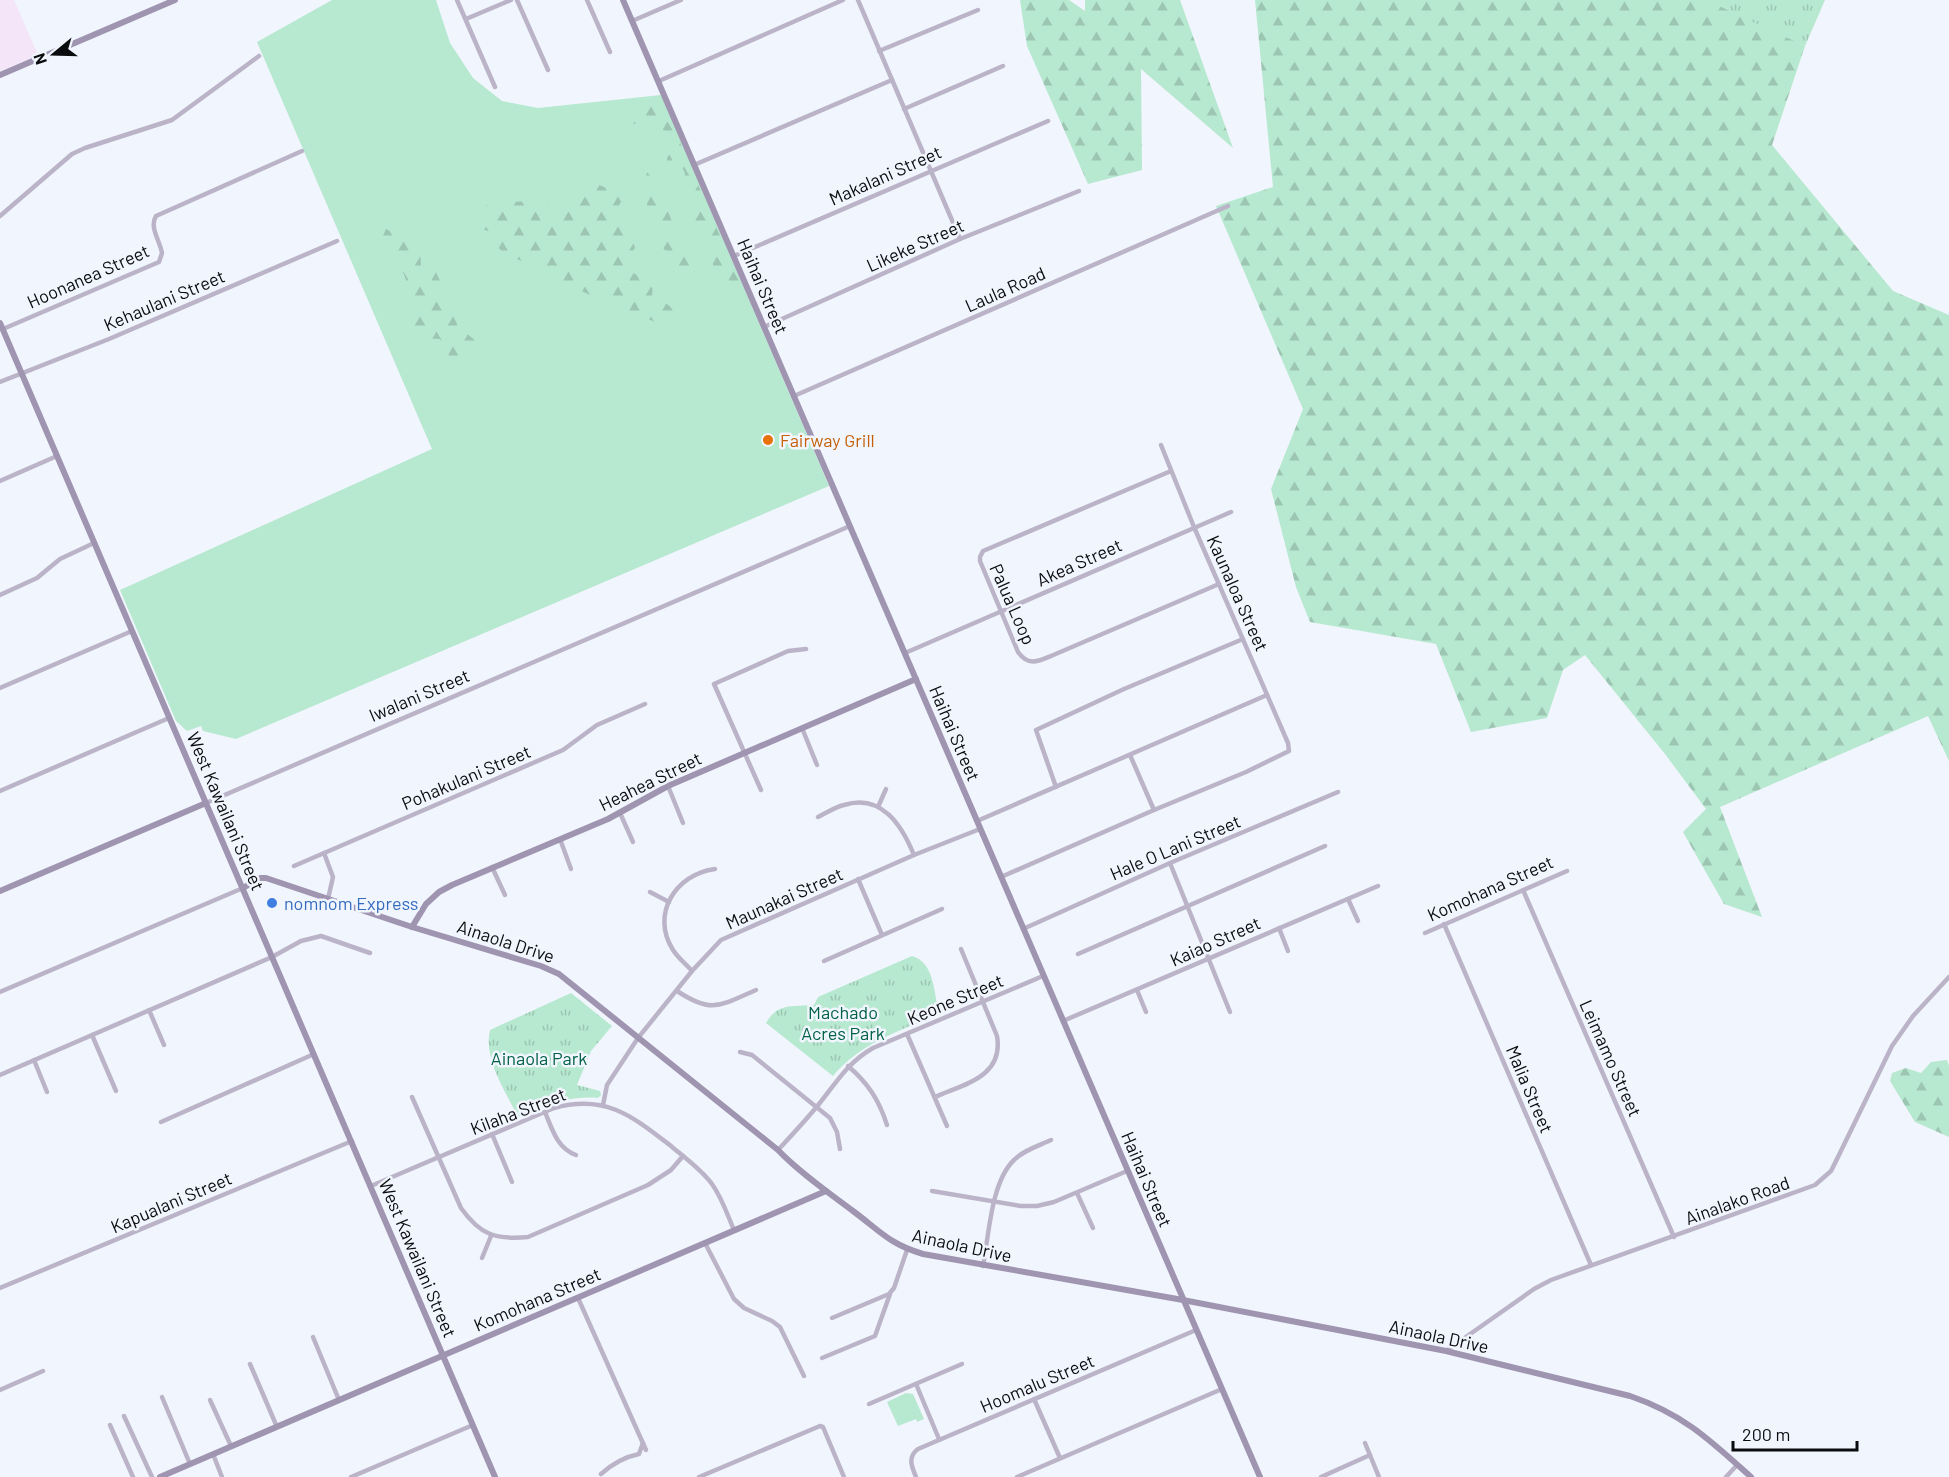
<svg xmlns="http://www.w3.org/2000/svg" width="1949" height="1477" font-family="Barlow,sans-serif">
  <style>
    .education { fill: #f4e5f8 }
    .grass { fill: #b7e8d0 }
    .forest { fill: url(#forest-firs) }
    .park { fill: url(#park-tufts) }
    .lines { fill: none; stroke-linecap: round; stroke-linejoin: round }
    .street { stroke: #bbb4c8; stroke-width: 4.5 }
    .secondary { stroke: #9f95b1; stroke-width: 6 }
    .food-dot { fill: #e8710a; stroke: #f1f5fd; stroke-width: 2 }
    .shop-dot { fill: #3f7fe0; stroke: #f1f5fd; stroke-width: 2 }
    .labels { text-anchor: middle; dominant-baseline: central; stroke-width: 5; stroke-linejoin: round; paint-order: stroke }
    .street-label { font-size: 18px; fill: #0b0c0e; stroke: #f1f5fd }
    .food-label { font-size: 18px; fill: #c56008; stroke: #f1f5fd; text-anchor: start }
    .shop-label { font-size: 18px; fill: #366cbe; stroke: #f1f5fd; text-anchor: start }
    .park-label { font-size: 18px; fill: #016143; stroke: #f1f5fd }
  </style>
  <defs>
    <pattern id="forest-firs" width="22" height="20" patternUnits="userSpaceOnUse" patternTransform="scale(1.5)"><rect width="22" height="20" fill="#b7e8d0"/><path d="M5 1l3.5 6h-7zM16 11l3.5 6h-7z" fill="#9cc6b1"/></pattern>
    <pattern id="park-tufts" width="24" height="20" patternUnits="userSpaceOnUse" patternTransform="scale(1.5)"><rect width="24" height="20" fill="#b7e8d0"/><path d="M3 7l-1-3M5 7V3M7 7l1-3M15 17l-1-3M17 17v-4M19 17l1-3" fill="none" stroke="#9cc6b1"/></pattern>
  </defs>
  <rect width="100%" height="100%" fill="#f1f5fd"/>
  <!-- education -->
  <polygon class="education" points="0,0 14,0 38,55 0,71"/>
  <!-- grass -->
  <g class="grass">
    <polygon points="332,0 436,0 450,43 473,78 502,101 538,108 661,95 829,486 236,739 203,731 201,726 187,731 176,721 120,590 432,449 257,42"/>
    <polygon points="906,1393 913,1394 924,1419 917,1422 916,1419 898,1426 887,1402"/>
  </g>
  <!-- forest -->
  <g class="forest">
    <polygon points="1020,0 1069,0 1085,11 1085,0 1180,0 1233,148 1141,69 1142,170 1088,184 1027,46"/>
    <polygon points="1255,0 1821,0 1730,7 1805,46 1772,145 1893,291 1949,315 1949,761 1928,716 1720,807 1762,917 1724,904 1683,832 1706,809 1665,754 1585,655 1563,670 1547,718 1471,732 1436,644 1310,622 1296,587 1271,489 1303,409 1216,206 1273,187"/>
    <path d="M 661,98 L 752,311 L 748,315 L 741,313 L 738,309 L 741,305 L 739,301 L 728,302 C 725,290 733,283 726,271 L 722,274 C 713,270 709,260 715,252 C 710,243 704,241 704,227 L 690,219 L 689,214 L 693,213 L 691,207 L 693,203 L 688,183 L 684,180 L 685,173 L 680,163 L 667,169 L 667,158 L 673,149 L 669,144 L 669,138 L 665,135 L 663,129 L 655,125 L 653,119 L 650,119 C 645,123 637,124 630,124 L 628,115 L 640,115 Z"/>
    <path d="M 633,161 L 639,162 C 649,174 659,187 665,201 C 672,216 672,232 681,246 L 679,253 L 681,256 L 685,252 L 695,264 L 695,273 L 689,286 L 676,270 L 672,257 L 662,247 L 658,230 L 649,213 L 642,181 L 631,166 Z"/>
    <path d="M 600,176 L 602,179 L 597,184 L 620,194 L 621,202 L 618,207 L 621,216 L 625,217 C 629,227 630,238 635,247 L 632,255 L 636,265 L 633,273 L 653,283 L 652,297 L 661,299 L 674,310 L 673,314 L 666,322 L 655,322 L 641,316 L 624,311 L 573,287 L 542,268 L 505,255 L 498,247 L 496,230 C 486,234 480,227 475,219 L 479,208 L 488,205 L 493,209 C 505,197 530,204 546,201 L 548,207 L 552,207 L 556,211 L 561,208 L 566,212 L 567,211 L 562,203 C 567,193 580,188 586,178 L 590,179 Z"/>
    <path d="M 386,229 L 394,233 L 395,237 L 398,232 L 404,232 L 408,240 L 420,250 L 421,266 L 429,265 L 436,272 L 440,281 L 436,289 L 443,290 L 450,297 L 458,328 C 466,330 472,340 481,344 L 479,353 L 473,361 L 468,355 L 452,358 L 445,352 L 440,339 L 420,338 L 409,315 L 409,307 L 402,300 L 407,283 L 397,255 L 398,246 L 392,248 L 383,236 Z"/>
    <polygon points="1947,1060 1949,1066 1949,1137 1915,1122 1890,1081 1892,1073 1906,1068 1921,1073 1931,1062"/>
  </g>
  <!-- park -->
  <g class="park">
    <polygon points="1706,0 1825,0 1805,46"/>
    <path d="M 912,956 C 935,962 934,995 939,1014 C 902,1030 860,1043 833,1076 L 766,1023 C 778,1002 793,1007 814,1005 L 818,997 Z"/>
    <path d="M 571,993 L 612,1026 L 591,1051 L 577,1085 L 600,1091 L 601,1095 L 598,1098 C 568,1095 544,1106 518,1117 C 506,1092 483,1059 490,1030 Z"/>
  </g>
  <g class="lines">
    <!-- street -->
    <g class="street">
      <polyline points="457,0 495,87"/>
      <polyline points="517,0 548,70"/>
      <polyline points="587,0 610,52"/>
      <polyline points="858,0 960,239"/>
      <polyline points="466,19 511,0"/>
      <polyline points="632,21 681,0"/>
      <polyline points="879,51 978,10"/>
      <polyline points="659,81 843,0"/>
      <polyline points="904,109 1003,66"/>
      <polyline points="694,165 892,80"/>
      <polyline points="0,216 72,154 85,148 172,120 259,56"/>
      <polyline points="734,256 1048,121"/>
      <polyline points="764,327 960,239 1079,191"/>
      <path d="M 3,329 L 159,262 L 162,253 C 160,241 149,227 156,216 L 302,151"/>
      <polyline points="0,382 109,339 337,241"/>
      <polyline points="794,396 1228,206"/>
      <path d="M 1171,471 L 983,551 L 980,557 L 980,561 L 1018,652 C 1028,666 1037,662 1051,656 L 1219,584"/>
      <polyline points="0,481 57,456"/>
      <polyline points="0,595 37,578 60,559 94,543"/>
      <polyline points="905,653 1231,512"/>
      <polyline points="0,688 132,631"/>
      <polyline points="802,728 817,765"/>
      <polyline points="1130,755 1154,810"/>
      <polyline points="668,786 683,823"/>
      <polyline points="1056,787 1036,730 1124,689 1243,639"/>
      <polyline points="761,790 714,684 788,651 806,649"/>
      <polyline points="0,791 169,718"/>
      <polyline points="206,803 850,526"/>
      <polyline points="878,807 886,789"/>
      <polyline points="620,813 633,842"/>
      <path d="M 818,817 C 826,813 835,807 844,805 C 882,793 902,826 914,855"/>
      <polyline points="977,821 1267,695"/>
      <polyline points="560,839 571,869"/>
      <polyline points="324,853 333,877 328,899"/>
      <polyline points="1170,863 1230,1012"/>
      <polyline points="294,866 563,750 597,725 645,704"/>
      <polyline points="492,867 505,895"/>
      <polyline points="1001,877 1154,810 1246,772 1289,751 1288,743 1194,527 1161,445"/>
      <polyline points="858,879 882,935"/>
      <polyline points="1523,890 1674,1237"/>
      <polyline points="650,892 669,902"/>
      <polyline points="1348,899 1358,921"/>
      <polyline points="1444,924 1591,1265"/>
      <polyline points="1279,928 1288,951"/>
      <polyline points="1023,929 1170,863 1338,792"/>
      <polyline points="1425,933 1567,871"/>
      <polyline points="1078,954 1325,846"/>
      <polyline points="824,961 942,909"/>
      <path d="M 692,971 C 686,964 678,958 673,950 C 650,914 676,874 715,869"/>
      <polyline points="1137,990 1146,1012"/>
      <path d="M 677,991 C 712,1014 719,1006 756,990"/>
      <polyline points="0,992 243,888"/>
      <polyline points="149,1010 164,1045"/>
      <polyline points="1063,1021 1378,886"/>
      <polyline points="907,1034 947,1126"/>
      <polyline points="92,1035 116,1091"/>
      <polyline points="740,1052 752,1055 830,1118 837,1132 840,1149"/>
      <polyline points="34,1060 47,1092"/>
      <path d="M 848,1066 C 868,1083 879,1100 887,1125"/>
      <polyline points="0,1075 272,957 301,941 321,936 370,953"/>
      <path d="M 412,1097 L 461,1208 C 480,1235 496,1240 528,1237 L 648,1185 L 671,1170 L 683,1156"/>
      <path d="M 935,1097 C 964,1084 1004,1077 997,1036 L 961,949"/>
      <polyline points="603,1105 607,1085 638,1038 692,971 721,940 914,855 980,829"/>
      <path d="M 545,1112 C 552,1129 557,1148 576,1155"/>
      <polyline points="161,1122 314,1054"/>
      <polyline points="492,1134 512,1182"/>
      <path d="M 778,1150 C 792,1135 806,1120 819,1104 C 837,1082 847,1063 873,1048 L 1043,976"/>
      <path d="M 371,1186 L 554,1108 C 606,1094 632,1116 671,1146 C 685,1158 701,1169 712,1184 C 722,1198 727,1214 734,1230"/>
      <polyline points="932,1191 1021,1206 1037,1206 1054,1202 1127,1171"/>
      <polyline points="1077,1193 1093,1228"/>
      <polyline points="705,1243 734,1299 744,1308 772,1321 780,1327 804,1376"/>
      <polyline points="482,1258 491,1236"/>
      <path d="M 983,1266 C 989,1235 991,1182 1014,1160 C 1024,1150 1038,1146 1051,1140"/>
      <polyline points="0,1288 352,1141"/>
      <polyline points="578,1298 646,1450"/>
      <polyline points="832,1318 889,1294 894,1288 907,1250"/>
      <polyline points="313,1337 339,1400"/>
      <polyline points="1446,1351 1534,1289 1551,1280 1815,1185 1831,1171 1838,1157 1892,1046 1913,1016 1949,977"/>
      <polyline points="822,1358 875,1336 890,1294"/>
      <polyline points="250,1364 277,1427"/>
      <polyline points="916,1384 939,1439"/>
      <polyline points="0,1390 43,1371"/>
      <polyline points="162,1397 190,1464"/>
      <polyline points="1034,1399 1060,1458"/>
      <polyline points="210,1400 231,1446"/>
      <polyline points="869,1404 962,1364"/>
      <polyline points="124,1416 152,1477"/>
      <polyline points="110,1425 133,1477"/>
      <polyline points="1365,1443 1379,1477"/>
      <polyline points="213,1454 222,1477"/>
      <path d="M 601,1474 C 611,1465 624,1457 639,1454 L 643,1443"/>
      <polyline points="351,1477 473,1425"/>
      <polyline points="699,1477 820,1426 823,1427 844,1477"/>
      <path d="M 916,1477 C 912,1467 907,1457 918,1449 L 1196,1330"/>
      <polyline points="1017,1477 1222,1389"/>
      <polyline points="1321,1477 1370,1455"/>
      <polyline points="1726,1477 1737,1465"/>
    </g>
    <!-- secondary -->
    <g class="secondary">
      <polyline points="623,0 1260,1477"/>
      <polyline points="0,75 175,0"/>
      <polyline points="0,323 495,1477"/>
      <path d="M 243,888 L 260,878 L 266,878 L 412,927 L 541,966 L 559,974 L 778,1150 C 800,1173 828,1192 853,1211 C 880,1231 889,1244 923,1254 L 1183,1300 L 1446,1351 L 1630,1396 C 1683,1414 1710,1440 1751,1477"/>
      <polyline points="0,891 206,803"/>
      <polyline points="412,927 426,904 439,892 452,885 608,819 668,786 916,679"/>
      <polyline points="160,1477 826,1191"/>
    </g>
  </g>
  <!-- markers -->
  <circle class="food-dot" cx="768" cy="440" r="6"/>
  <circle class="shop-dot" cx="272" cy="903" r="6"/>
  <g class="labels">
    <!-- street labels -->
    <g class="street-label">
      <text transform="translate(885 175) rotate(-24)">Makalani Street</text>
      <text transform="translate(915 245) rotate(-24)">Likeke Street</text>
      <text transform="translate(88 276) rotate(-24)">Hoonanea Street</text>
      <text transform="translate(763 286) rotate(67)">Haihai Street</text>
      <text transform="translate(1005 289) rotate(-24)">Laula Road</text>
      <text transform="translate(164 300) rotate(-23)">Kehaulani Street</text>
      <text transform="translate(1079 562) rotate(-24)">Akea Street</text>
      <text transform="translate(1238 593) rotate(66)">Kaunaloa Street</text>
      <text transform="translate(1013 604) rotate(66)">Palua Loop</text>
      <text transform="translate(419 695) rotate(-23)">Iwalani Street</text>
      <text transform="translate(955 733) rotate(67)">Haihai Street</text>
      <text transform="translate(466 777) rotate(-23)">Pohakulani Street</text>
      <text transform="translate(650 781) rotate(-26)">Heahea Street</text>
      <text transform="translate(226 811) rotate(67)">West Kawailani Street</text>
      <text transform="translate(1175 847) rotate(-23)">Hale O Lani Street</text>
      <text transform="translate(1490 888) rotate(-24)">Komohana Street</text>
      <text transform="translate(784 898) rotate(-24)">Maunakai Street</text>
      <text transform="translate(506 941) rotate(18)">Ainaola Drive</text>
      <text transform="translate(1215 941) rotate(-24)">Kaiao Street</text>
      <text transform="translate(955 999) rotate(-23)">Keone Street</text>
      <text transform="translate(1611 1058) rotate(66)">Leimamo Street</text>
      <text transform="translate(1530 1089) rotate(67)">Malia Street</text>
      <text transform="translate(518 1111) rotate(-21)">Kilaha Street</text>
      <text transform="translate(1147 1179) rotate(67)">Haihai Street</text>
      <text transform="translate(1737 1200) rotate(-20)">Ainalako Road</text>
      <text transform="translate(171 1202) rotate(-23)">Kapualani Street</text>
      <text transform="translate(962 1245) rotate(12)">Ainaola Drive</text>
      <text transform="translate(418 1258) rotate(67)">West Kawailani Street</text>
      <text transform="translate(537 1299) rotate(-23)">Komohana Street</text>
      <text transform="translate(1439 1336) rotate(12)">Ainaola Drive</text>
      <text transform="translate(1037 1383) rotate(-23)">Hoomalu Street</text>
    </g>
    <!-- food labels -->
    <g class="food-label">
      <text x="780" y="440">Fairway Grill</text>
    </g>
    <!-- shop labels -->
    <g class="shop-label">
      <text x="284" y="903">nomnom Express</text>
    </g>
    <!-- park labels -->
    <g class="park-label">
      <text x="843" y="1012">Machado<tspan x="843" dy="21">Acres Park</tspan></text>
      <text x="539" y="1058">Ainaola Park</text>
    </g>
  </g>
  <!-- north arrow -->
  <g transform="translate(54 54) rotate(251)" stroke="#f1f5fd" stroke-width="4.5" paint-order="stroke">
  <path d="M0-4.5L10 22L0 15L-10 22Z" fill="#0b0c0e"/>
  <text y="-9" font-size="16" font-weight="bold" text-anchor="middle" fill="#0b0c0e">N</text>
  </g>
  <!-- scale -->
  <path d="M1733 1441v9h124v-9" fill="none" stroke="#0b0c0e" stroke-width="3"/>
  <text x="1742" y="1441" font-size="18" fill="#0b0c0e" stroke="#f1f5fd" stroke-width="4.5" paint-order="stroke">200 m</text>
</svg>
